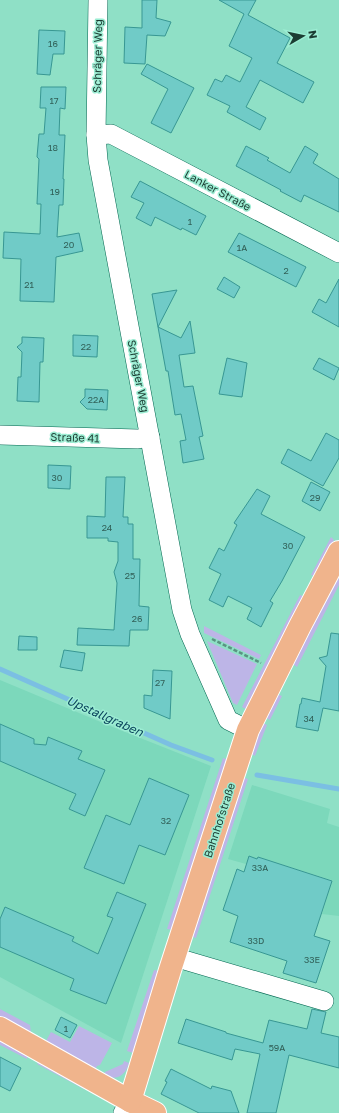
<svg xmlns="http://www.w3.org/2000/svg" width="339" height="1113" font-family="'Golos Text',sans-serif">
  <style>
    .built { fill: #7cd8bb }
    .green { fill: #bdb5e7 }
    .lines { fill: none; stroke-linecap: round; stroke-linejoin: round }
    .stream { stroke: #7bbfe3; stroke-width: 5 }
    .building { fill: #70cbc7; stroke: #389793 }
    .minor-casing { stroke: #016650; stroke-width: 20 }
    .major-casing { stroke: #fff; stroke-width: 24 }
    .path { stroke: #5a9482; stroke-width: 2.5; stroke-dasharray: 4 2; stroke-linecap: butt }
    .minor { stroke: #fff; stroke-width: 19 }
    .major { stroke: #f0b48c; stroke-width: 22 }
    .labels { text-anchor: middle; dominant-baseline: central; stroke-width: 3; stroke-linejoin: round; paint-order: stroke }
    .number-label { font-size: 9px; fill: #316058 }
    .street-label { font-size: 11px; fill: #1c3d33; stroke: #9cedd3 }
    .water-label { font-size: 12px; font-style: italic; fill: #0a445c; stroke: #9cedd3 }
  </style>
  <rect width="100%" height="100%" fill="#8fe0c6"/>
  <!-- built -->
  <g class="built">
    <polygon points="0,680 115,728 211,766 121,1043 0,977"/>
    <polygon points="252,785 330,809 327,823 339,827 339,916 322,914 332,881 331,880 258,857 257,859 249,857 246,864 228,859"/>
  </g>
  <!-- green -->
  <g class="green">
    <polygon points="331,537 334,540 315,576 311,575"/>
    <polygon points="339,576 339,585 297,667 293,664"/>
    <polygon points="300,595 305,597 246,709 242,707"/>
    <polygon points="204,626 261,655 259,659 204,633"/>
    <polygon points="207,641 257,664 237,705 233,703"/>
    <polygon points="277,694 282,696 270,720 265,717"/>
    <polygon points="263,723 267,725 255,756 250,753"/>
    <polygon points="223,758 229,760 173,930 167,929"/>
    <polygon points="242,777 248,779 196,938 190,936"/>
    <polygon points="154,970 159,971 133,1053 127,1051"/>
    <polygon points="0,1009 30,1025 31,1033 0,1020"/>
    <polygon points="79,1026 112,1043 100,1065 97,1066 94,1072 47,1046 46,1041 51,1032 70,1042"/>
    <polygon points="0,1039 28,1054 27,1059 0,1045"/>
    <polygon points="40,1061 86,1086 84,1089 37,1064"/>
    <path d="M 124,1061 L 129,1063 C 125,1077 116,1080 102,1077 L 105,1072 L 123,1064 Z"/>
  </g>
  <g class="lines">
    <!-- stream -->
    <g class="stream">
      <polyline points="0,669 171,745 212,760"/>
      <polyline points="257,775 339,789"/>
    </g>
  </g>
  <!-- building -->
  <g class="building">
    <polygon points="142,0 157,0 156,18 171,22 165,36 147,35 145,64 124,63 125,27 142,28"/>
    <polygon points="219,0 256,0 248,15 290,38 277,63 314,82 303,103 260,80 246,107 266,118 260,130 227,112 230,106 207,95 215,79 222,82 226,75 240,82 252,58 229,46 244,14"/>
    <polygon points="39,30 65,31 64,54 53,54 50,75 37,74"/>
    <polygon points="147,64 194,88 171,133 151,123 168,89 141,74"/>
    <polygon points="41,87 66,87 65,109 60,108 59,135 65,135 63,179 64,179 63,205 59,205 57,237 79,233 83,251 56,257 54,302 20,301 21,259 3,258 4,232 40,234 41,204 37,204 39,159 37,157 39,134 44,134 46,108 40,108"/>
    <polygon points="246,146 269,158 267,160 290,173 305,146 318,154 313,163 339,179 339,212 304,195 301,202 280,191 281,190 236,166"/>
    <polygon points="140,181 206,216 196,235 182,228 181,230 155,217 151,226 136,218 144,203 131,197"/>
    <polygon points="239,233 306,267 296,287 228,252"/>
    <polygon points="224,277 240,287 234,298 217,289"/>
    <polygon points="339,279 339,327 312,312 319,299 326,303"/>
    <polygon points="177,290 158,327 181,338 190,321 195,353 179,355 184,387 193,386 203,436 199,437 204,459 183,463 180,441 186,440 181,414 175,415 168,371 166,371 152,294"/>
    <polygon points="73,335 98,336 97,357 73,356"/>
    <polygon points="22,337 44,338 43,362 40,362 39,402 17,401 18,377 21,377 22,352 17,347 22,343"/>
    <polygon points="227,358 247,363 242,397 219,394"/>
    <polygon points="319,358 339,368 334,380 313,369"/>
    <polygon points="85,389 108,390 107,410 87,409 80,402 85,397"/>
    <polygon points="326,433 339,440 339,458 323,486 281,463 288,449 311,461"/>
    <polygon points="48,465 71,466 70,489 48,488"/>
    <polygon points="106,477 125,477 123,517 128,517 128,524 133,524 133,559 140,559 139,606 149,607 148,630 130,630 129,646 77,645 78,628 114,630 117,583 114,572 118,561 118,542 108,541 108,538 87,538 87,516 105,517"/>
    <polygon points="311,482 330,492 320,511 302,501"/>
    <polygon points="257,489 270,496 261,514 305,537 282,581 270,601 273,603 261,627 247,619 252,608 228,596 223,607 209,600 221,574 209,568 219,548 224,551 237,525 234,523"/>
    <polygon points="331,633 339,634 339,711 323,708 318,731 296,727 300,704 301,704 302,698 320,702 326,666 319,658 327,656"/>
    <polygon points="19,636 37,637 37,650 18,650"/>
    <polygon points="64,650 85,653 82,671 60,667"/>
    <polygon points="153,670 172,671 170,719 144,708 144,695 152,696"/>
    <polygon points="0,724 34,739 34,744 46,745 48,737 82,751 78,759 105,770 85,816 69,809 76,794 0,761"/>
    <polygon points="149,778 189,795 165,855 139,845 124,884 84,868 106,815 130,825"/>
    <polygon points="249,856 257,859 258,857 332,881 314,936 330,941 316,983 283,973 287,961 230,942 238,916 223,910 237,869 244,872"/>
    <polygon points="117,892 146,904 106,1004 70,990 74,979 0,947 0,919 5,907 74,937 72,941 98,954 113,918 107,916"/>
    <polygon points="312,1009 326,1012 321,1033 339,1037 339,1068 289,1055 276,1113 247,1113 260,1054 235,1049 232,1060 178,1043 186,1019 226,1032 226,1033 263,1043 269,1020 307,1029"/>
    <polygon points="61,1017 77,1025 70,1038 55,1030"/>
    <polygon points="0,1057 21,1068 10,1091 0,1086"/>
    <polygon points="171,1069 211,1089 212,1086 231,1091 239,1113 199,1113 161,1094 167,1082 165,1081"/>
  </g>
  <g class="lines">
    <!-- minor casing -->
    <g class="minor-casing">
      <g id="minor">
        <polyline points="98,0 96,135 98,160 182,610 190,634 228,720 248,730"/>
        <polyline points="96,135 111,134 339,253"/>
        <polyline points="0,435 138,439 150,437"/>
        <polyline points="174,957 324,1001"/>
        <polyline points="123,1113 130,1101"/>
      </g>
    </g>
    <!-- major casing -->
    <g class="major-casing">
      <g id="major">
        <polyline points="0,1028 130,1101 155,1113"/>
        <polyline points="130,1101 170,970 248,730 300,626 339,552"/>
      </g>
    </g>
    <!-- path -->
    <polyline class="path" points="212,639 261,663"/>
    <!-- minor -->
    <use href="#minor" class="minor"/>
    <!-- major -->
    <use href="#major" class="major"/>
  </g>
  <g class="labels">
    <!-- number labels -->
    <g class="number-label">
      <text x="53" y="43">16</text>
      <text x="54" y="100">17</text>
      <text x="53" y="147">18</text>
      <text x="55" y="191">19</text>
      <text x="190" y="221">1</text>
      <text x="69" y="244">20</text>
      <text x="242" y="247">1A</text>
      <text x="286" y="270">2</text>
      <text x="29" y="284">21</text>
      <text x="86" y="346">22</text>
      <text x="96" y="399">22A</text>
      <text x="57" y="477">30</text>
      <text x="315" y="497">29</text>
      <text x="107" y="527">24</text>
      <text x="288" y="545">30</text>
      <text x="130" y="575">25</text>
      <text x="137" y="618">26</text>
      <text x="160" y="682">27</text>
      <text x="309" y="718">34</text>
      <text x="166" y="820">32</text>
      <text x="260" y="867">33A</text>
      <text x="256" y="940">33D</text>
      <text x="312" y="959">33E</text>
      <text x="66" y="1028">1</text>
      <text x="277" y="1047">59A</text>
    </g>
    <!-- street labels -->
    <g class="street-label">
      <text transform="translate(97 56) rotate(-89)">Schräger Weg</text>
      <text transform="translate(218 190) rotate(28)">Lanker Straße</text>
      <text transform="translate(139 376) rotate(79)">Schräger Weg</text>
      <text transform="translate(75 437) rotate(2)">Straße 41</text>
      <text transform="translate(219 820) rotate(-72)">Bahnhofstraße</text>
    </g>
    <!-- water labels -->
    <g class="water-label">
      <text transform="translate(105 716) rotate(24)">Upstallgraben</text>
    </g>
  </g>
  <!-- north arrow -->
  <g transform="translate(303 36) rotate(81)" stroke="#9cedd3" stroke-width="3" paint-order="stroke">
  <path d="M0-3L7 15L0 10L-7 15Z" fill="#1c3d33"/>
  <text y="-6" font-size="11" font-weight="bold" text-anchor="middle" fill="#1c3d33">N</text>
  </g>
</svg>
